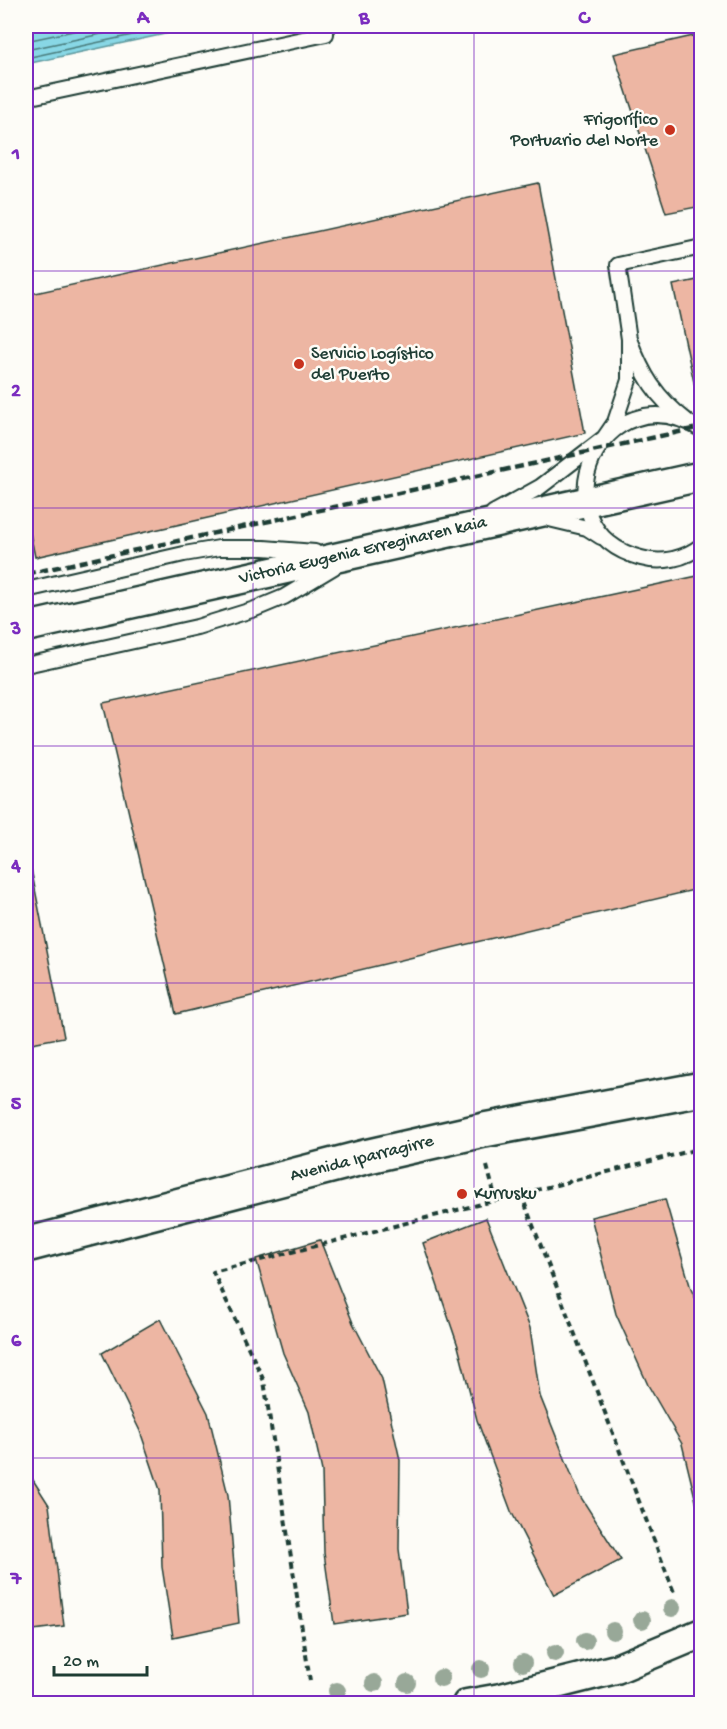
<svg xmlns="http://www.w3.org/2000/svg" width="727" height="1729" font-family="'Gochi Hand',sans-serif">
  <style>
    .water { fill: #88d7e5; stroke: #5e999e; stroke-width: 1.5 }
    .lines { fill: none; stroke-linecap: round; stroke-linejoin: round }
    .shore { stroke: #497b7b; stroke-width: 1.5 }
    .building { fill: #edb6a3; stroke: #1f3d34; stroke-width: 1.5 }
    .lane-casing { stroke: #1f3d34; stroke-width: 18 }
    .street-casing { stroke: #1f3d34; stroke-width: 33 }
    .secondary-casing { stroke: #1f3d34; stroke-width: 38 }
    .path { stroke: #1f3d34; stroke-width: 4; stroke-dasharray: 6 4.5; stroke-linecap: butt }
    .lane { stroke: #fdfcf7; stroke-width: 14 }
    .street { stroke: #fdfcf7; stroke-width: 28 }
    .secondary { stroke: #fdfcf7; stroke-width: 33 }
    .rail { stroke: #1f3d34; stroke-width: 4.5; stroke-dasharray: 9 4.5; stroke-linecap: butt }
    .tree { fill: #98a898 }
    .grid { fill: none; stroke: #7b2cbf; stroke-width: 1.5; stroke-opacity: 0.55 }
    .poi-dot { fill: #c8321e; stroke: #fdfcf7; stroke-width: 2 }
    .labels { text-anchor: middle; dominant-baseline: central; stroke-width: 5; stroke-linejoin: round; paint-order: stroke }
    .poi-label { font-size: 18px; fill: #1f3d34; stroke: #fdfcf7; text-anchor: start }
    .street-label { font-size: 18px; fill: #1f3d34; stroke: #fdfcf7 }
    .neatline { fill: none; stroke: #7b2cbf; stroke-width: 2 }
    .grid-label { font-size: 20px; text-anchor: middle; font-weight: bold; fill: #7b2cbf }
  </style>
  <rect width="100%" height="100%" fill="#fdfcf7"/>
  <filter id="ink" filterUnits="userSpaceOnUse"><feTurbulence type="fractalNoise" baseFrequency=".0167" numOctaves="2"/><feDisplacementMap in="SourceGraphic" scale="12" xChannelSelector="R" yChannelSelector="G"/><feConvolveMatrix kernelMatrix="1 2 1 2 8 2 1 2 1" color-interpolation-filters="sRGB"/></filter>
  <g filter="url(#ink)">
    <!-- water -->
    <polygon class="water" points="26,26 202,26 26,64"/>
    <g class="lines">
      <!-- shore -->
      <g class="shore">
        <polyline points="26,41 97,26"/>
        <polyline points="26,50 139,26"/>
        <polyline points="26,58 174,26"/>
      </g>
    </g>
    <!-- building -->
    <g class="building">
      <polygon points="702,34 702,206 666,213 614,54"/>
      <polygon points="538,183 585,433 35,557 26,513 26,295"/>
      <polygon points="702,279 702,415 701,415 673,285"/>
      <polygon points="702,575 702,888 176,1014 103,703"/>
      <polygon points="26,843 64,1037 26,1044"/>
      <polygon points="665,1199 691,1289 702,1313 702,1526 682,1444 648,1385 616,1314 591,1217"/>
      <polygon points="486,1218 530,1328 540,1396 580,1496 621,1560 554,1595 511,1511 477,1420 458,1346 423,1243"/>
      <polygon points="320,1240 353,1323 382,1379 400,1460 399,1549 407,1613 334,1624 324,1553 322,1471 309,1412 283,1353 256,1259"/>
      <polygon points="160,1319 208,1413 228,1495 239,1623 173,1637 162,1567 160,1490 140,1431 102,1353"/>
      <polygon points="26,1469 49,1505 64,1626 26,1631"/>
    </g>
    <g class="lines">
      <!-- lane casing -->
      <g class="lane-casing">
        <g id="lane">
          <polyline points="26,98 326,34"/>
          <polyline points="629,339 618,265 702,247"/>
          <path d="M 702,430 C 600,366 532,529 641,558 C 662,564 685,559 702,545"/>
          <path d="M 493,513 L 540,487 L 604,438 L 615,422 L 629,380 L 629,339 C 643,375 655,397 687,421"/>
          <polyline points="549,519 587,528 601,537"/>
          <polyline points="26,590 184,554 219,548 264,548 315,552"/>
          <polyline points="26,665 197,627 255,609 284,597 334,567"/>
        </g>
      </g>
      <!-- street casing -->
      <g class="street-casing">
        <g id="street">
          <polyline points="26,627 702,476"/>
          <polyline points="467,1704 501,1698 616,1669 702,1633"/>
        </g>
      </g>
      <!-- secondary casing -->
      <g class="secondary-casing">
        <polyline id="secondary" points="26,1245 369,1156 484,1130 702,1089"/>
      </g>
      <!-- path -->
      <g class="path">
        <polyline points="487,1166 496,1200"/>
        <polyline points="521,1194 675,1595"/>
        <polyline points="310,1681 264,1381 213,1272 702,1148"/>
      </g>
      <!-- lane -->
      <use href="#lane" class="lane"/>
      <!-- street -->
      <use href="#street" class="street"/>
      <!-- secondary -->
      <use href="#secondary" class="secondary"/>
      <!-- rail -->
      <polyline class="rail" points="26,574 702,427"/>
    </g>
    <!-- trees -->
    <g class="tree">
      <circle cx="672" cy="1608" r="9"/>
      <circle cx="642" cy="1620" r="9"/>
      <circle cx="613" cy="1631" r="9"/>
      <circle cx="585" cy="1641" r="9"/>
      <circle cx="555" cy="1653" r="9"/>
      <circle cx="523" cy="1663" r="9"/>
      <circle cx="481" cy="1669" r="9"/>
      <circle cx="441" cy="1678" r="9"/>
      <circle cx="374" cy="1683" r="9"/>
      <circle cx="407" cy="1683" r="9"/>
      <circle cx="337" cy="1691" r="9"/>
    </g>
  </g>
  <!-- grid -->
  <path class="grid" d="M 253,26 L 253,1704M 474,26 L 474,1704M 26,271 L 702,271M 26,508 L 702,508M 26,746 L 702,746M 26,983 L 702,983M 26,1221 L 702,1221M 26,1458 L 702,1458"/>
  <!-- markers -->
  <g class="poi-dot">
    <circle cx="670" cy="130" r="6"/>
    <circle cx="299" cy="364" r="6"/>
    <circle cx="462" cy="1194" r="6"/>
  </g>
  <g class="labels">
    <!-- poi labels -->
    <g class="poi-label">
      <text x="658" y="120" text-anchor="end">Frigorífico<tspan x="658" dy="21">Portuario del Norte</tspan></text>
      <text x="311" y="354">Servicio Logístico<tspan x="311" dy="21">del Puerto</tspan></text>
      <text x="474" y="1194">Kurrusku</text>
    </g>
    <!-- street labels -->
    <g class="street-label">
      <text transform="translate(363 551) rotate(-13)">Victoria Eugenia Erreginaren kaia</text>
      <text transform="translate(362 1159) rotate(-14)">Avenida Iparragirre</text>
    </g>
  </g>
  <!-- margin -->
  <rect width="727" height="1729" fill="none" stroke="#fdfcf7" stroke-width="66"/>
  <!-- scale -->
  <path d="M54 1666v9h93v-9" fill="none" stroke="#1f3d34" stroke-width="3"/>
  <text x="63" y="1666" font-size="18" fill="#1f3d34" stroke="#fdfcf7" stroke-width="4.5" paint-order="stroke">20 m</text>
  <rect x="33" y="33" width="661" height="1663" class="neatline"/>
  <g class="grid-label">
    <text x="143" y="23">A</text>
    <text x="364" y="23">B</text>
    <text x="584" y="23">C</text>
    <text x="16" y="159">1</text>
    <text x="16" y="396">2</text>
    <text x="16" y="634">3</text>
    <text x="16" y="871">4</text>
    <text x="16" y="1109">5</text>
    <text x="16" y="1346">6</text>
    <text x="16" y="1584">7</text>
  </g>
</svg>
